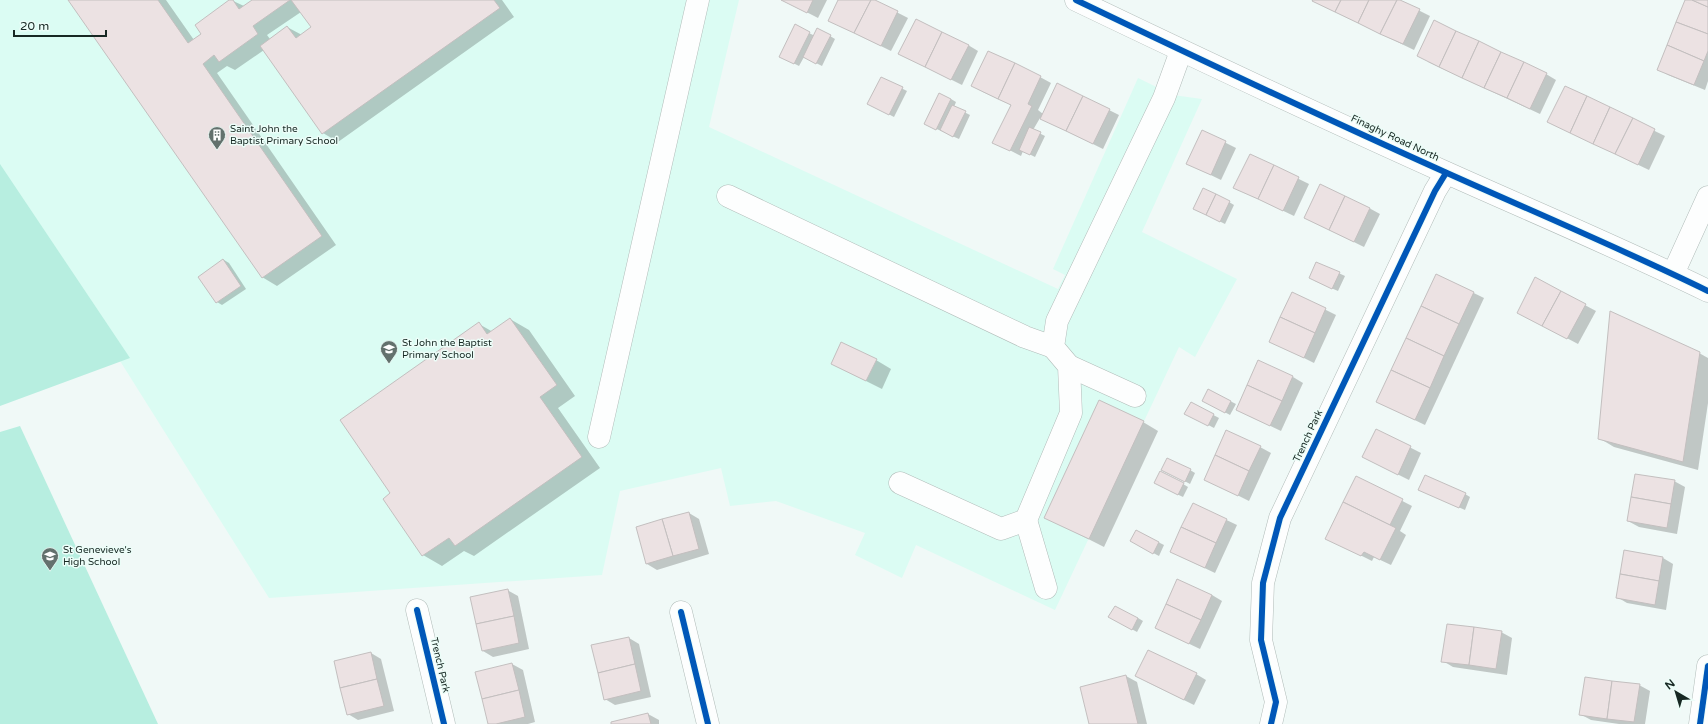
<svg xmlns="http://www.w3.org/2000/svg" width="1708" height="724" font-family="'Varela Round',sans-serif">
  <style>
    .built { fill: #dbfcf3 }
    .green { fill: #b7eee0 }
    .shadow { fill: #0003; fill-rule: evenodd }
    .building { fill: #ece2e3; stroke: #c3bfbf }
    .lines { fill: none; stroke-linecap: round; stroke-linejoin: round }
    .minor-casing { stroke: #b1bcb9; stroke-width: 23 }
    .minor { stroke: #fdfefe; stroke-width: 22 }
    .cycleway-casing { stroke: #ecfdf8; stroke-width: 8 }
    .cycleway { stroke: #0057b8; stroke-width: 6 }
    .labels { text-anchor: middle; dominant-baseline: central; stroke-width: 3; stroke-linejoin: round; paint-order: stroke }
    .poi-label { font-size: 10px; fill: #172823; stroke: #ecfdf8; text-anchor: start }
    .street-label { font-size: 10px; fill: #172823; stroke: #ecfdf8 }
  </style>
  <rect width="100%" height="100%" fill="#f0f9f7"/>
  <!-- built -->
  <polygon class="built" points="0,0 739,0 709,127 1058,289 1065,275 1053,269 1138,78 1173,95 1202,99 1142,232 1237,279 1195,357 1179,347 1055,610 916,545 902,578 855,555 865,533 776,501 730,506 721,468 620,491 602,575 269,598 0,170"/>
  <!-- green -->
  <g class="green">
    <polygon points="0,164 130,358 0,406"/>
    <polygon points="20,426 158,724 0,724 0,432"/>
  </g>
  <!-- shadow -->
  <g class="shadow">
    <path d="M 70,0 L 166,0 L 194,40 L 202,34 L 231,0 L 244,6 L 253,0 L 502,0 L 514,17 L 338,142 L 323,133 L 264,50 L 235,70 L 227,66 L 217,73 L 336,245 L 277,286 L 262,277 ZM 301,12 L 312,27 L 302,35 L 287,27 L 270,39 L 267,35 Z"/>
    <polygon points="783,0 827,0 818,18"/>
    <polygon points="839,0 873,0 908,18 891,51 840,26"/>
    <polygon points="1311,0 1398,0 1430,16 1414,50"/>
    <polygon points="1686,0 1708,0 1708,81 1705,90 1668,75 1658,69"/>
    <polygon points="795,26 815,36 830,36 835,39 822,66 804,57 799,66 785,59"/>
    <polygon points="968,45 978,51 962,85 900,54"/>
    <polygon points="1428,62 1546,74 1556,80 1540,114"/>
    <polygon points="1040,77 1051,83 1038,110 1043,114 1109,110 1119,115 1103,149 1040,118 1033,130 1045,136 1035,157 1023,151 1021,156 994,142 1011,105 983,92"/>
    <polygon points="881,78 907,91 894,117 873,106"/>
    <polygon points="1565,87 1665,136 1649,170 1559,127"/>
    <polygon points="951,99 956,102 954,107 970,115 959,139 930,126"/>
    <polygon points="1202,131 1236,148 1221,180 1188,164"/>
    <polygon points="1250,155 1309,184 1294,216 1235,188"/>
    <polygon points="1229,202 1234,205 1225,224 1199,211"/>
    <polygon points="1369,208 1380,214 1364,247 1305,218"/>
    <polygon points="224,260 229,263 246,289 222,305 217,302"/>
    <polygon points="1317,263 1345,276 1338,291 1315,281"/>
    <polygon points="1437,275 1484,298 1425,425 1377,402"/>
    <polygon points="1536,279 1596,311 1578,344 1529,318"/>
    <polygon points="1292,293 1336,315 1314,363 1270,341"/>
    <polygon points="510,319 529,330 575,396 558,408 600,468 474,556 464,551 442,566 423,555 384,499 392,493 479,324 493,332"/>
    <polygon points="1699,353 1708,358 1708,403 1698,470 1614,447 1599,438"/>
    <polygon points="876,360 891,369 882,389 832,364"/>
    <polygon points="1293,377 1303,383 1281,431 1247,415"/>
    <polygon points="1208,390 1236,404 1230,415 1208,403"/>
    <polygon points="1191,403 1219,418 1214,428 1191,416"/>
    <polygon points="1143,422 1158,431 1104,547 1045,517"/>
    <polygon points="1376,430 1421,453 1409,480 1363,457"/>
    <polygon points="1260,447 1271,453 1249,501 1205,479"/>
    <polygon points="1190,470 1195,473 1190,484 1168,472"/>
    <polygon points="1356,477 1412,506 1400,531 1406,535 1391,565 1374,557 1372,561 1326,538"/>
    <polygon points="1674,481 1685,487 1677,534 1639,527 1628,521"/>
    <polygon points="1183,484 1188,487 1183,497 1160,486"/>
    <polygon points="1424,492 1465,494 1470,497 1465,510"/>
    <polygon points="1193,504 1237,525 1215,573 1171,552"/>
    <polygon points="689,513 699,519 709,554 657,570 647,564"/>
    <polygon points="1136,531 1164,545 1159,556 1136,544"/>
    <polygon points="1625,551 1663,558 1673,564 1666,610 1627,603 1617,597"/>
    <polygon points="507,590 518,596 529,649 493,657 483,651"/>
    <polygon points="1212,595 1222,601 1200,649 1156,628"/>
    <polygon points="1138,618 1143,621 1137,632 1115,620"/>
    <polygon points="1501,632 1512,638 1507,675 1453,667 1443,661"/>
    <polygon points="629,638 639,644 651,697 615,705 605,699"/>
    <polygon points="371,653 381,659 394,711 358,720 348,714"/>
    <polygon points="512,664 523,670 535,722 528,724 489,724"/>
    <polygon points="1196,674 1206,680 1194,705 1147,682"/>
    <polygon points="1126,676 1137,682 1147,724 1090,724"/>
    <polygon points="1639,685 1650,691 1645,724 1619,724 1591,720 1580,714"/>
    <polygon points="648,714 659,720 659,724 612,724"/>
  </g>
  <!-- building -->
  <g class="building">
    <polygon points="68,0 158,0 188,43 201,34 195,25 229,0 233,0 239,9 252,0 290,0 253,26 258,34 219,62 214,55 203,64 322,236 262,278"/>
    <polygon points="291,0 494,0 500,8 322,134 260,46 287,26 296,38 311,27"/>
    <polygon points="781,0 813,0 807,13"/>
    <polygon points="838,0 871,0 854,33 828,21"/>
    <polygon points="871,0 875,0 898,11 881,46 854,33"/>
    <polygon points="1313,0 1341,0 1335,12 1312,1"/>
    <polygon points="1341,0 1369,0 1358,23 1335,12"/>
    <polygon points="1369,0 1397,0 1380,34 1358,23"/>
    <polygon points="1397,0 1400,0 1420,9 1403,44 1380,34"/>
    <polygon points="1685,0 1692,0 1708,7 1708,34 1676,22"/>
    <polygon points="1692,0 1708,0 1708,7"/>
    <polygon points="916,19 942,32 925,67 898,54"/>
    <polygon points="1434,20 1456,31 1439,67 1417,56"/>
    <polygon points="1676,22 1708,34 1708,51 1704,61 1667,45"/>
    <polygon points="795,24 810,32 794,64 779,57"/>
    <polygon points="817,28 831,35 816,64 803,57"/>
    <polygon points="1456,31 1479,41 1462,78 1439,67"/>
    <polygon points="942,32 969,45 951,80 925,67"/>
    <polygon points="1479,41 1501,52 1484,88 1462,78"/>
    <polygon points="1667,45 1704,61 1694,85 1657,70"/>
    <polygon points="988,51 1015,63 998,99 971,86"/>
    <polygon points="1501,52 1524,62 1507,98 1484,88"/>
    <polygon points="1524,62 1547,73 1530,109 1507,98"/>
    <polygon points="1015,63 1041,76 1028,104 1032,106 1010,151 992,143 1011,105 998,99"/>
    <polygon points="881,77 903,87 889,115 867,104"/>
    <polygon points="1057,83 1083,96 1066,131 1040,119"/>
    <polygon points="1565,86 1587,96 1570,133 1547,122"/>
    <polygon points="939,93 951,99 936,130 924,124"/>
    <polygon points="1083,96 1110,109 1093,144 1066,131"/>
    <polygon points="1587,96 1610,107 1593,144 1570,133"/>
    <polygon points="952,105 966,111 953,137 940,130"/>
    <polygon points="1610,107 1633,118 1615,154 1593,144"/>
    <polygon points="1633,118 1655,129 1638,165 1615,154"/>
    <polygon points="1029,127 1041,132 1030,155 1019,150"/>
    <polygon points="1202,130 1226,141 1211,175 1186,164"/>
    <polygon points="1250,154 1274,165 1258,199 1233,188"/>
    <polygon points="1274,165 1299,177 1283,211 1258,199"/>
    <polygon points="1320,184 1345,196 1329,230 1304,218"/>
    <polygon points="1203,188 1216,194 1206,215 1193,209"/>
    <polygon points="1216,194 1230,201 1220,222 1206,215"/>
    <polygon points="1345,196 1370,208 1354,242 1329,230"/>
    <polygon points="223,259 241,286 216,303 198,277"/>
    <polygon points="1316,262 1340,272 1332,289 1309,278"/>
    <polygon points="1436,274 1474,292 1459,324 1421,306"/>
    <polygon points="1535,277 1561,291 1542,326 1517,313"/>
    <polygon points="1561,291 1586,304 1567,339 1542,326"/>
    <polygon points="1292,292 1326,308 1315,333 1280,317"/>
    <polygon points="1421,306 1459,324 1444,356 1406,338"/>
    <polygon points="1610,311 1700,352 1683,462 1598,439"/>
    <polygon points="1280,317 1315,333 1304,358 1269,342"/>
    <polygon points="510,318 557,385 540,397 582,457 455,546 449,538 422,556 383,499 390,493 340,420 479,322 487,334"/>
    <polygon points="1406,338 1444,356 1430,388 1391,370"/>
    <polygon points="841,342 877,359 866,381 831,364"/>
    <polygon points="1258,360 1293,376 1282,401 1247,385"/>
    <polygon points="1391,370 1430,388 1415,420 1376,402"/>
    <polygon points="1247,385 1282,401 1270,426 1236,410"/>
    <polygon points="1208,389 1231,401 1225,413 1202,401"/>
    <polygon points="1099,400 1144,421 1089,539 1044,518"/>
    <polygon points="1191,402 1214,414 1208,426 1184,414"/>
    <polygon points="1376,429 1411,446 1398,475 1362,457"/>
    <polygon points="1226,430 1261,446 1249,471 1215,455"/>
    <polygon points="1215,455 1249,471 1238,496 1204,480"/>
    <polygon points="1167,458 1191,469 1185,482 1161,470"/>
    <polygon points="1160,471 1184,483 1178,495 1154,483"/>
    <polygon points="1635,474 1675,480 1671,504 1631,497"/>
    <polygon points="1425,475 1466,493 1459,508 1418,490"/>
    <polygon points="1356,476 1403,499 1390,525 1343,502"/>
    <polygon points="1631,497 1671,504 1667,528 1627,521"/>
    <polygon points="1343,502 1396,528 1380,560 1364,552 1361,556 1325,539"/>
    <polygon points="1193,503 1227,519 1216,543 1181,527"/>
    <polygon points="689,512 699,549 673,556 662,519"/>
    <polygon points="662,519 673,556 646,564 636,527"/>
    <polygon points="1181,527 1216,543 1205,568 1170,552"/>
    <polygon points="1136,530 1159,542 1153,554 1130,541"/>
    <polygon points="1624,550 1663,557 1659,581 1620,574"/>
    <polygon points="1620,574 1659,581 1655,605 1616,598"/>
    <polygon points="1177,579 1212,595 1201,620 1166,604"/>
    <polygon points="508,589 514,616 476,624 470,597"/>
    <polygon points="1166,604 1201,620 1189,644 1155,628"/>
    <polygon points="1115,606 1138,618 1132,630 1108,617"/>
    <polygon points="514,616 519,643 482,651 476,624"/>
    <polygon points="1447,624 1474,627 1469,665 1441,662"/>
    <polygon points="1474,627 1502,631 1496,669 1469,665"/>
    <polygon points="629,637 635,664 598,673 591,645"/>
    <polygon points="1148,650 1197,673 1184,700 1135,676"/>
    <polygon points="371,652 377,679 340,688 334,661"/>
    <polygon points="512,663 519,690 482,699 475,672"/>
    <polygon points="635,664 641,691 604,700 598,673"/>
    <polygon points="1126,675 1138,724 1089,724 1080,687"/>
    <polygon points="1585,677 1612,681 1607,719 1579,715"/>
    <polygon points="377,679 384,706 347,715 340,688"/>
    <polygon points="1612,681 1640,684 1634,722 1607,719"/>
    <polygon points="519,690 525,717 496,724 488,724 482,699"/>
    <polygon points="648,713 651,724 611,724 611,722"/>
  </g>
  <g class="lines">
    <!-- minor casing -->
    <g class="minor-casing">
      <g id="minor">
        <path d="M 1076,0 C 1199,59 1322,117 1447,173 C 1534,212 1622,249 1708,291"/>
        <polyline points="728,196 1025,337 1053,347"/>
        <polyline points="1673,274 1708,197"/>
        <polyline points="1069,366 1135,396"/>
        <polyline points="599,437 698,0"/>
        <polyline points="900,483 1001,529 1026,520 1071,413 1069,366 1053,347 1057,321 1164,98 1181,51"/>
        <polyline points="1026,520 1046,588"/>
        <polyline points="417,610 444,724"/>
        <polyline points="681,612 708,724"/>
        <polyline points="1271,724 1276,702 1261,640 1263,583 1280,518 1435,191 1446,173"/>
        <polyline points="1700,724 1708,666"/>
      </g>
    </g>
    <!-- minor -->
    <use href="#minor" class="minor"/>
    <!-- cycleway casing -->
    <g class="cycleway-casing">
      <g id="cycleway">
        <path d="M 1076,0 C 1199,59 1322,117 1447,173 C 1534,212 1622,249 1708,291"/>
        <polyline points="417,610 444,724"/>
        <polyline points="681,612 708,724"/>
        <polyline points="1271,724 1276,702 1261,640 1263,583 1280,518 1435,191 1446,173"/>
        <polyline points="1700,724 1708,666"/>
      </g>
    </g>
    <!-- cycleway -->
    <use href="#cycleway" class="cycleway"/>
  </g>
  <!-- icons -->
  <defs>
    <g id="building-pin" transform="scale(0.9)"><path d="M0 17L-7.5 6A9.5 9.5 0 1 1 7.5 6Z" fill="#63716d" stroke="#ecfdf8"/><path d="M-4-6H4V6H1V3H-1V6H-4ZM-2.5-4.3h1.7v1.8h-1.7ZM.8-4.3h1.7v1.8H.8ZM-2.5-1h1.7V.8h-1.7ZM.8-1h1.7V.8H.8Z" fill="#fff"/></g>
    <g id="school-pin" transform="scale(0.9)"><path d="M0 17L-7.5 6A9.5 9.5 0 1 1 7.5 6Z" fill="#63716d" stroke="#ecfdf8"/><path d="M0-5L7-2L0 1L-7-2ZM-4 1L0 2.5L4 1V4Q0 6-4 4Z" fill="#fff"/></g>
  </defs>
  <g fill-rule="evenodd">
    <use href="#building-pin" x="217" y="135"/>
    <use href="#school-pin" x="389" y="349"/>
    <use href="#school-pin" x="50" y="556"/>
  </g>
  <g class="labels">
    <!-- poi labels -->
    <g class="poi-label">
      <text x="230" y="129">Saint John the<tspan x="230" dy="12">Baptist Primary School</tspan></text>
      <text x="402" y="343">St John the Baptist<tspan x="402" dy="12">Primary School</tspan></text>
      <text x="63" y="550">St Genevieve's<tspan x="63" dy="12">High School</tspan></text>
    </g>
    <!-- street labels -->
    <g class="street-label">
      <text transform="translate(1395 138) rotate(25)">Finaghy Road North</text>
      <text transform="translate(1308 436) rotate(-65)">Trench Park</text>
      <text transform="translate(440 665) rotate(77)">Trench Park</text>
    </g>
  </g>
  <!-- north arrow -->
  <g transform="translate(1676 692) rotate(322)" stroke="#ecfdf8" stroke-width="3" paint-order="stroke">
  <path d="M0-3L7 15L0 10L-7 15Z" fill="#172823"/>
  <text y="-6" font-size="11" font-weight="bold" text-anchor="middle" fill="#172823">N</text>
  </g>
  <!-- scale -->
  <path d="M14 30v6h92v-6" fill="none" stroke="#172823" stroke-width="2"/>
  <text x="20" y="30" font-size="12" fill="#172823" stroke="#ecfdf8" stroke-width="3" paint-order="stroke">20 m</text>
</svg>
